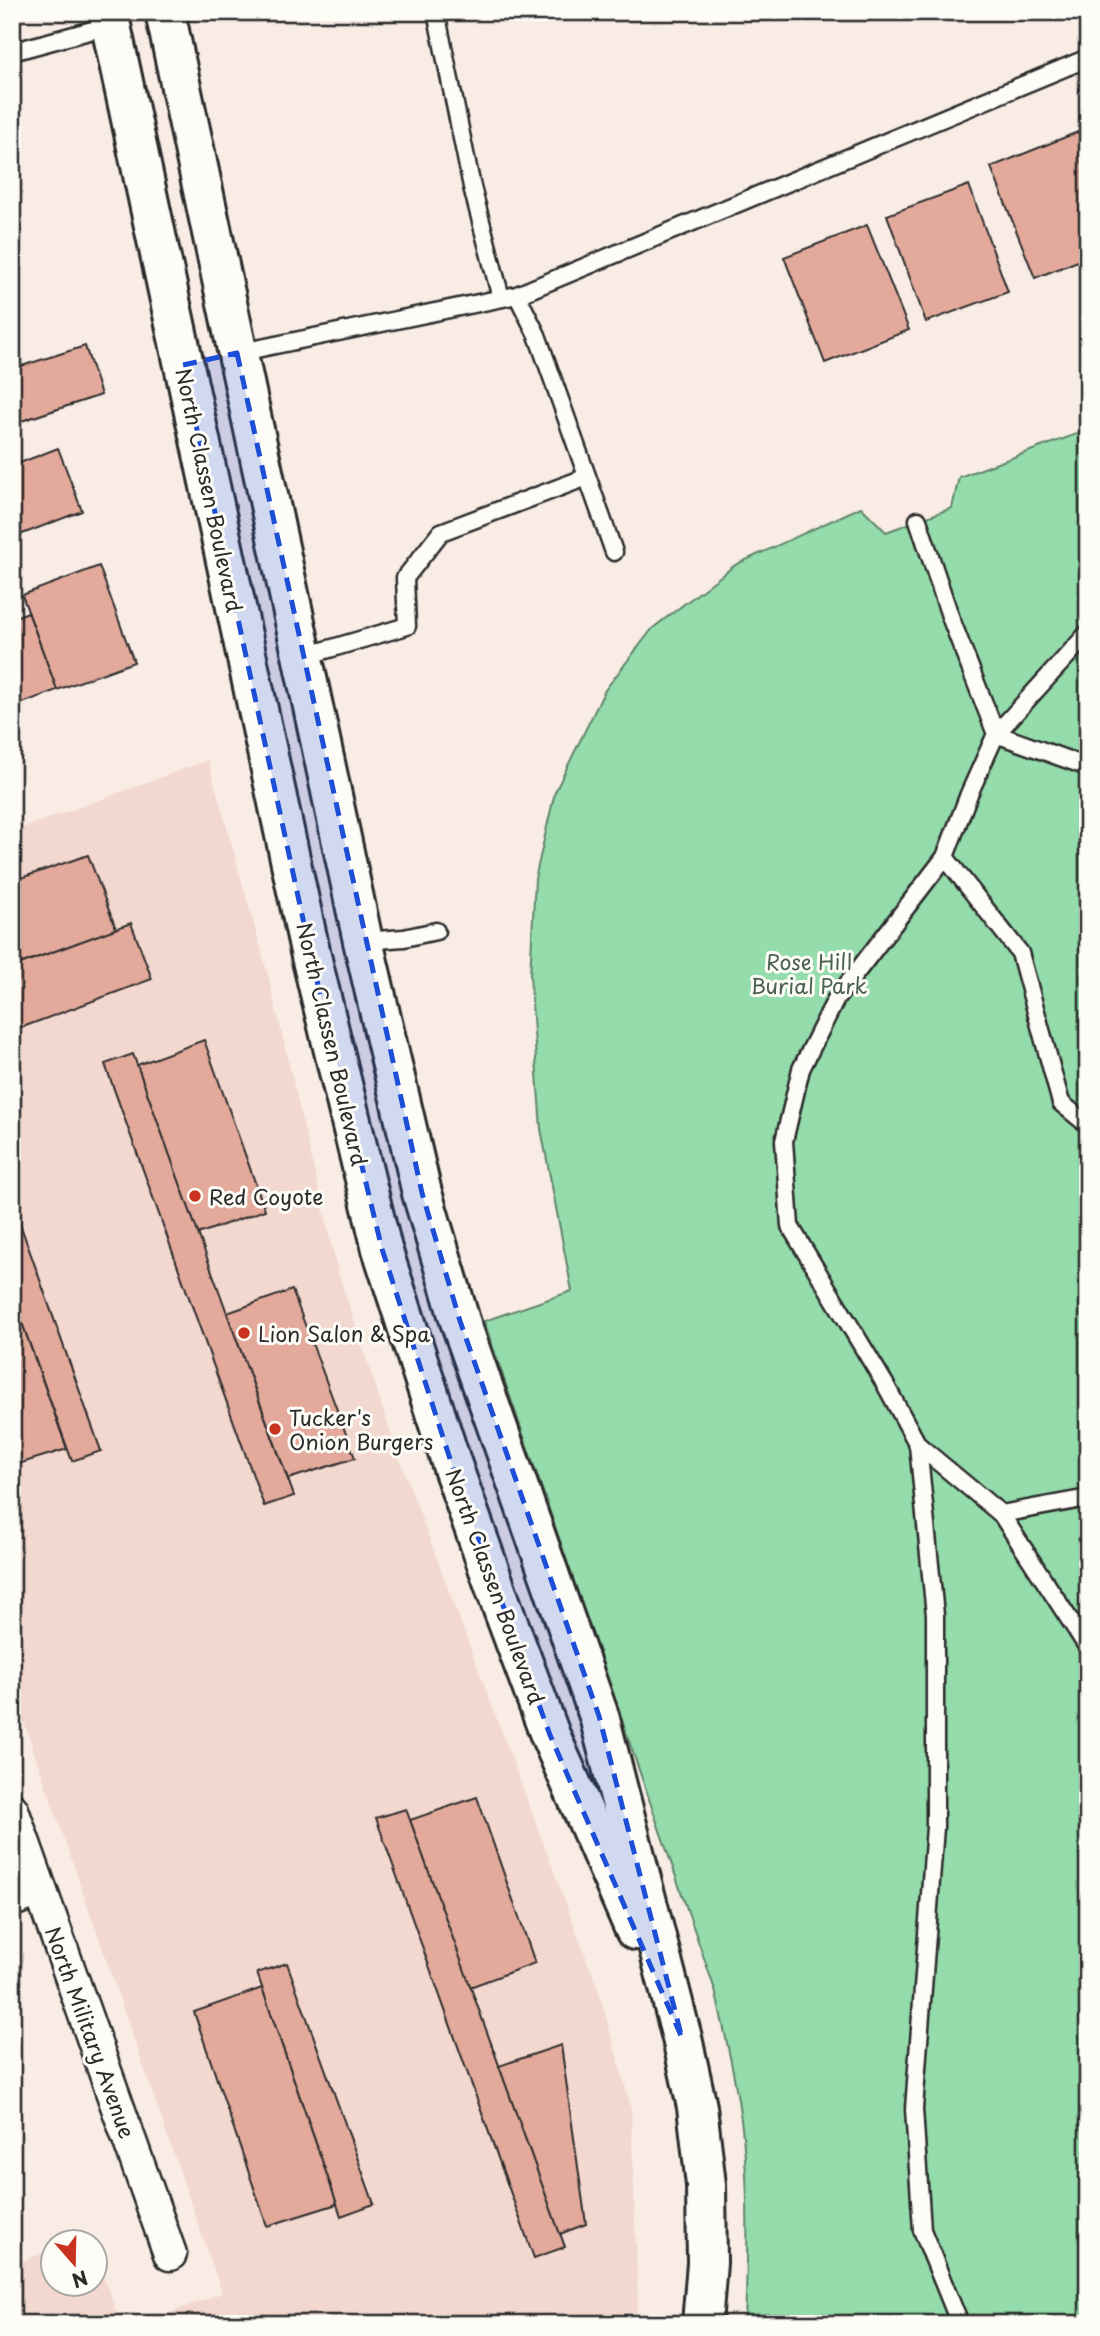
<svg xmlns="http://www.w3.org/2000/svg" width="1100" height="2336" font-family="'Playpen Sans',sans-serif">
  <style>
    .built { fill: #f2d8cf }
    .green { fill: #94dcab; stroke: #60846b; stroke-width: 2 }
    .building { fill: #e3aa9c; stroke: #2b2b2b; stroke-width: 2 }
    .lines { fill: none; stroke-linecap: round; stroke-linejoin: round }
    .lane-casing { stroke: #2b2b2b; stroke-width: 21 }
    .street-casing { stroke: #2b2b2b; stroke-width: 37 }
    .secondary-casing { stroke: #2b2b2b; stroke-width: 44 }
    .lane { stroke: #fdfcf7; stroke-width: 16 }
    .street { stroke: #fdfcf7; stroke-width: 32 }
    .secondary { stroke: #fdfcf7; stroke-width: 38 }
    .marked { fill: #1d4ed8; fill-opacity: 0.2; stroke: #1d4ed8; stroke-width: 5; stroke-dasharray: 14 9; stroke-linejoin: round }
    .poi-dot { fill: #c8321e; stroke: #fdfcf7; stroke-width: 2.5 }
    .labels { text-anchor: middle; dominant-baseline: central; stroke-width: 6; stroke-linejoin: round; paint-order: stroke }
    .street-label { font-size: 21px; fill: #2b2b2b; stroke: #fdfcf7 }
    .park-label { font-size: 21px; fill: #4a6051; stroke: #fdfcf7 }
    .poi-label { font-size: 21px; fill: #2b2b2b; stroke: #fdfcf7; text-anchor: start }
  </style>
  <rect width="100%" height="100%" fill="#f8ece5"/>
  <filter id="ink" filterUnits="userSpaceOnUse"><feTurbulence type="fractalNoise" baseFrequency=".0143" numOctaves="2"/><feDisplacementMap in="SourceGraphic" scale="14" xChannelSelector="R" yChannelSelector="G"/><feConvolveMatrix kernelMatrix="1 2 1 2 8 2 1 2 1" color-interpolation-filters="sRGB"/></filter>
  <g filter="url(#ink)">
    <!-- built -->
    <g class="built">
      <polygon points="208,760 268,975 338,1272 398,1455 599,1992 631,2107 638,2304 634,2324 140,2324 222,2293 12,1688 12,832"/>
      <polygon points="52,2250 52,2284 94,2284 95,2255 121,2324 12,2324 12,2265"/>
    </g>
    <!-- green -->
    <path class="green" d="M 1088,430 L 1088,2324 L 745,2324 C 747,2268 749,2214 745,2158 C 741,2101 728,2046 715,1990 L 484,1321 L 572,1291 L 541,1129 L 530,976 L 535,879 L 555,792 L 605,690 L 653,628 L 735,565 L 861,507 L 886,532 L 952,508 L 959,477 Z"/>
    <!-- building -->
    <g class="building">
      <polygon points="1088,128 1088,257 1035,278 991,167"/>
      <polygon points="969,185 1008,292 926,322 887,215"/>
      <polygon points="867,225 909,330 825,363 784,257"/>
      <polygon points="85,346 101,395 12,424 12,369"/>
      <polygon points="58,448 82,511 12,538 12,466"/>
      <polygon points="99,566 134,662 57,690 22,595"/>
      <polygon points="28,612 57,690 12,707 12,618"/>
      <polygon points="88,855 116,929 12,967 12,881"/>
      <polygon points="131,923 152,979 12,1031 12,967"/>
      <polygon points="204,1040 265,1210 198,1234 137,1065"/>
      <polygon points="133,1054 227,1313 294,1496 264,1506 105,1064"/>
      <polygon points="12,1207 14,1207 101,1451 72,1461 12,1295"/>
      <polygon points="292,1290 355,1458 288,1479 227,1313"/>
      <polygon points="12,1295 67,1449 12,1466"/>
      <polygon points="477,1797 535,1963 470,1987 410,1820"/>
      <polygon points="406,1809 565,2247 534,2258 376,1818"/>
      <polygon points="287,1963 374,2204 341,2216 257,1973"/>
      <polygon points="262,1988 337,2204 267,2226 194,2012"/>
      <polygon points="561,2045 586,2224 560,2234 499,2066"/>
    </g>
    <g class="lines">
      <!-- lane casing -->
      <g class="lane-casing">
        <g id="lane">
          <polyline points="436,12 472,187 501,298"/>
          <polyline points="19,50 111,25"/>
          <polyline points="517,295 537,335 614,552"/>
          <polyline points="237,353 517,295 1088,58"/>
          <polyline points="918,520 951,619 996,734 1088,633"/>
          <polyline points="302,657 407,626 405,578 441,532 587,477"/>
          <polyline points="1088,767 996,734 969,794 945,857 836,999 801,1069 784,1141 790,1226 885,1384 918,1445 1001,1514 1088,1648"/>
          <polyline points="945,857 1020,953 1061,1103 1088,1125"/>
          <polyline points="363,941 404,938 436,931"/>
          <polyline points="918,1445 935,1615 935,1827 914,2109 922,2230 960,2324"/>
          <polyline points="1001,1514 1088,1498"/>
        </g>
      </g>
      <!-- street casing -->
      <g class="street-casing">
        <g id="street">
          <polyline points="12,1810 170,2254"/>
          <polyline points="12,1900 40,1890"/>
        </g>
      </g>
      <!-- secondary casing -->
      <g class="secondary-casing">
        <g id="secondary">
          <polyline points="108,12 311,956 382,1249 453,1468 504,1612 550,1735 635,1930"/>
          <polyline points="165,12 363,941 422,1193 460,1321 599,1716 682,2038 697,2107 706,2185 707,2263 702,2324"/>
        </g>
      </g>
      <!-- lane -->
      <use href="#lane" class="lane"/>
      <!-- street -->
      <use href="#street" class="street"/>
      <!-- secondary -->
      <use href="#secondary" class="secondary"/>
    </g>
  </g>
  <!-- marked area -->
  <path class="marked" d="M 237,353 L 422,1193 L 460,1321 L 599,1716 L 682,2038 L 550,1735 L 453,1468 L 382,1249 L 311,956 L 183,365 Z"/>
  <!-- markers -->
  <g class="poi-dot">
    <circle cx="195" cy="1196" r="7"/>
    <circle cx="244" cy="1333" r="7"/>
    <circle cx="275" cy="1429" r="7"/>
  </g>
  <g class="labels">
    <!-- street labels -->
    <g class="street-label">
      <text transform="translate(210 490) rotate(78)">North Classen Boulevard</text>
      <text transform="translate(333 1044) rotate(77)">North Classen Boulevard</text>
      <text transform="translate(496 1586) rotate(70)">North Classen Boulevard</text>
      <text transform="translate(91 2032) rotate(70)">North Military Avenue</text>
    </g>
    <!-- park labels -->
    <g class="park-label">
      <text x="809" y="961">Rose Hill<tspan x="809" dy="24">Burial Park</tspan></text>
    </g>
    <!-- poi labels -->
    <g class="poi-label">
      <text x="209" y="1196">Red Coyote</text>
      <text x="258" y="1333">Lion Salon &amp; Spa</text>
      <text x="289" y="1417">Tucker's<tspan x="289" dy="24">Onion Burgers</tspan></text>
    </g>
  </g>
  <!-- margin -->
  <rect width="1100" height="2336" fill="none" stroke="#fdfcf7" stroke-width="42"/>
  <rect x="21" y="21" width="1058" height="2294" fill="none" stroke="#2b2b2b" stroke-width="2.5" filter="url(#ink)"/>
  <!-- north arrow -->
  <g transform="translate(74 2263) rotate(160)"><circle r="33" fill="#fdfcf7" stroke="#a9a8a5" stroke-width="2"/>
  <path d="M0-5L12 26L0 18L-12 26Z" fill="#c8321e"/>
  <text y="-10" font-size="19" font-weight="bold" text-anchor="middle" fill="#2b2b2b">N</text>
  </g>
</svg>
